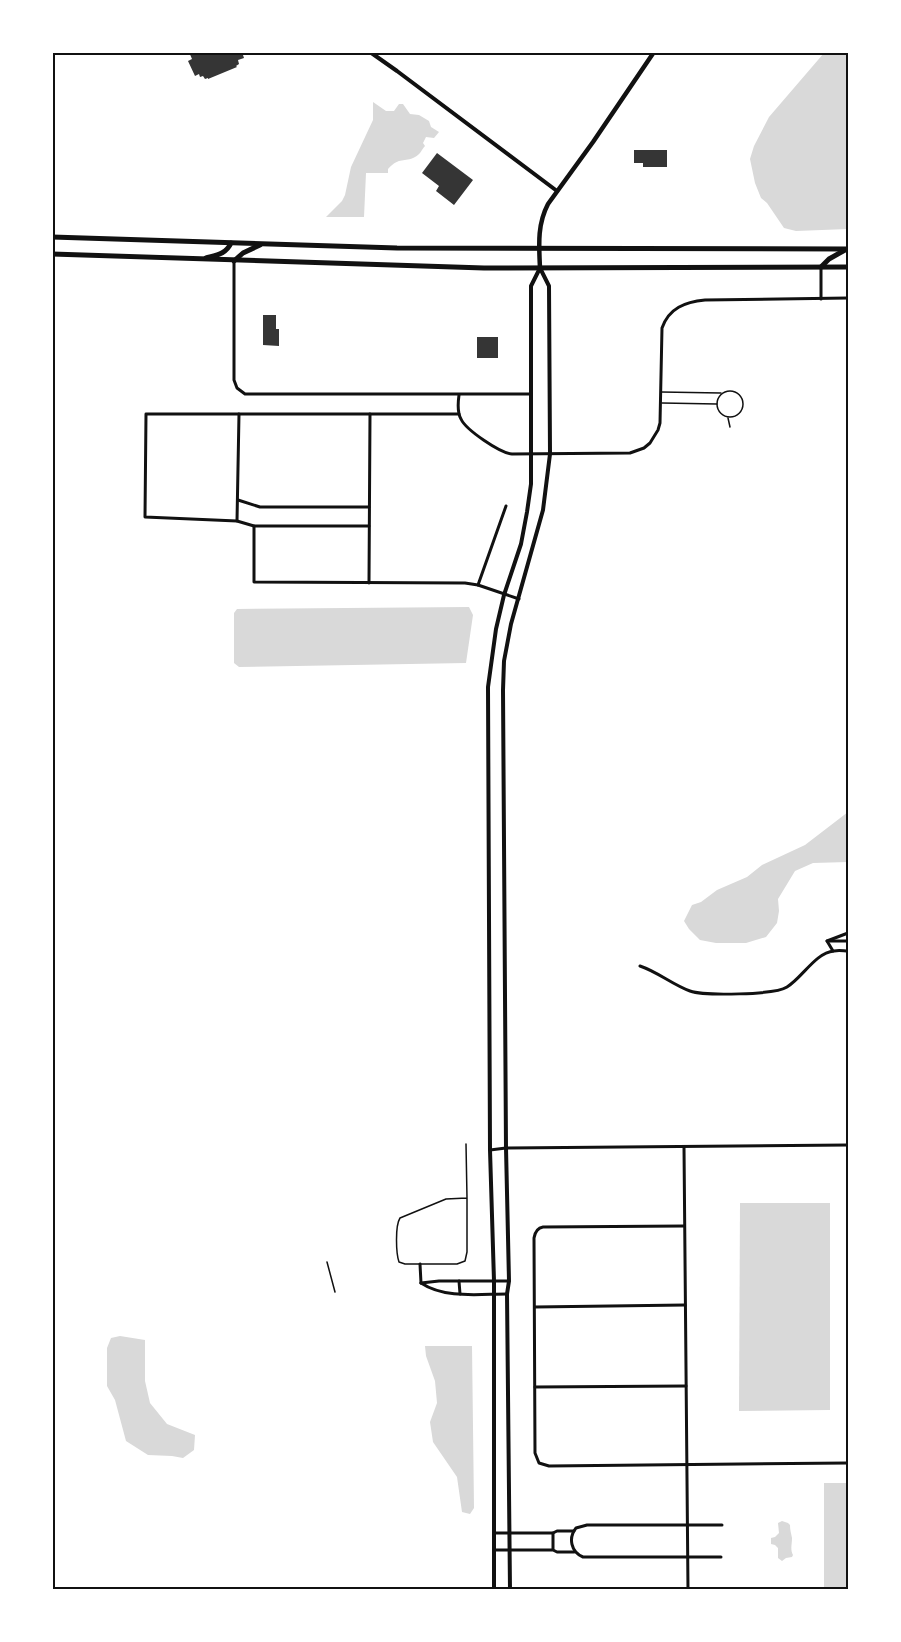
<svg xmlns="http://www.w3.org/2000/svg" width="901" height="1642" font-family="Inter,sans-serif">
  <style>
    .water { fill: #d9d9d9 }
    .building { fill: #353535 }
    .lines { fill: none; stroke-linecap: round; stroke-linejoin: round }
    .service { stroke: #111; stroke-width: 1.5 }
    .minor { stroke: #111; stroke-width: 3 }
    .tertiary { stroke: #111; stroke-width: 4 }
    .secondary { stroke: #111; stroke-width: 4.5 }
    .trunk { stroke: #111; stroke-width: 5 }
    .neatline { fill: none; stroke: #111; stroke-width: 2 }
  </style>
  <rect width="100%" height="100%" fill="#fff"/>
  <!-- water -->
  <g class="water">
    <polygon points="824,53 848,53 848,229 796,231 784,228 767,203 761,198 755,183 750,159 754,146 769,117"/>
    <path d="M 373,102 L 386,111 L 394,111 L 399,104 L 403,104 L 410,114 L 419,115 L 429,121 L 431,127 L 439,132 L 434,138 L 426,137 L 423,143 L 425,146 C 422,149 420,155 415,157 C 404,163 400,156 388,169 L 388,173 L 366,173 L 364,217 L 326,217 L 342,201 L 345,195 L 351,167 L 373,120 Z"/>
    <polygon points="469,607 473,615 466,663 239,667 234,663 234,613 237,609"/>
    <polygon points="848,812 848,862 813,863 795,871 778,899 779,911 777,923 766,937 746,943 716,943 700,940 689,929 684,921 692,905 701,902 717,890 747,877 762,865 805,845"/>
    <polygon points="740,1203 830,1203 830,1410 739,1411"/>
    <polygon points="120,1336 145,1340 145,1381 150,1403 167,1424 195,1435 194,1450 183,1458 172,1456 148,1455 126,1441 115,1400 107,1386 107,1348 111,1338"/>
    <polygon points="425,1346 472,1346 474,1508 470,1514 462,1512 457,1477 433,1442 430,1422 437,1403 435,1381 426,1356"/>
    <rect x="824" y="1483" width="24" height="106"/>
    <path d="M 782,1521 L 788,1523 L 790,1525 C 790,1530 791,1533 792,1538 C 792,1545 790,1549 793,1555 L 792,1557 L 786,1558 L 782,1561 L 778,1558 L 778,1548 L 775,1545 L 771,1544 L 771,1538 L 775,1537 L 779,1533 L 778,1523 Z"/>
  </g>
  <!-- building -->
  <g class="building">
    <polygon points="189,52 250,52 250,53 243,55 244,58 238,60 239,64 236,66 237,67 208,79 208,78 205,79 203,76 200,77 199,74 195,76 188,61 192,59"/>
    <polygon points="634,150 667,150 667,167 643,167 643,163 634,163"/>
    <polygon points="437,153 473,180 454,205 436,191 439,186 422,173"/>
    <polygon points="263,315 276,315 276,329 279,329 279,346 263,345"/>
    <rect x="477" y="337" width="21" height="21"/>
  </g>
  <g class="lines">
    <!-- service -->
    <g class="service">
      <circle cx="730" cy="404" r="13"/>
      <polyline points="661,392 721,393"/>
      <polyline points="662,403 717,404"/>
      <polyline points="728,418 730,427"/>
      <path d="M 466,1144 L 467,1198 L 446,1199 L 400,1218 C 395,1226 396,1253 399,1262 L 405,1264 L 457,1264 L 465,1261 L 467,1252 L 467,1198"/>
      <polyline points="327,1262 335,1292"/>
    </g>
    <!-- minor -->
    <g class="minor">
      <polyline points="234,261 234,380 237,388 245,394 531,394"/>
      <polyline points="821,267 821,299"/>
      <path d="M 459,395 C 458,402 457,412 461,419 C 466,430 500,453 512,454 L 630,453 L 644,448 L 650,443 L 658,430 L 660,423 L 662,328 C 669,308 685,302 705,300 L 848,298"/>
      <polyline points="238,500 260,507 369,507"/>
      <polyline points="237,521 239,414"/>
      <polyline points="254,526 254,582 465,583 478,585 506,506"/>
      <polyline points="369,526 254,526 237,521 145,517 146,414 459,414"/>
      <polyline points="369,583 370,414"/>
      <polyline points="478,585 519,599"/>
      <polyline points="827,941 848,933"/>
      <polyline points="827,941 833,951"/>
      <polyline points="829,941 848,941"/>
      <path d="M 640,966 C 658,972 673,985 690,991 C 704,996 775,995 787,987 C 803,977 815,953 834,951 C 839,950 844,951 848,951"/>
      <polyline points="684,1147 688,1590"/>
      <polyline points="490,1150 506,1148 848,1145"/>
      <path d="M 684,1226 L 543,1227 C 537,1228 535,1232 534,1238 L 535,1453 L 539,1463 L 549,1466 L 848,1463"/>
      <polyline points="420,1264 421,1283"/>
      <polyline points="459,1281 460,1294"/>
      <polyline points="421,1283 439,1281 509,1281"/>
      <path d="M 421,1283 C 445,1299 479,1294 507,1294"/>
      <polyline points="535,1307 685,1305"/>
      <polyline points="535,1387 686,1386"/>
      <polyline points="494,1533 553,1533 557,1531 574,1531"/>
      <polyline points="553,1549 553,1533"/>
      <polyline points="494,1550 553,1550 557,1552 574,1552"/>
      <path d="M 721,1557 L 583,1557 C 571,1552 568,1538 576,1528 L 587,1525 L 722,1525"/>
    </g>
    <!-- tertiary -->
    <g class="tertiary">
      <polyline points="370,52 397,71 557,191"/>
      <polyline points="494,1590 494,1281 490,1150 488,687 496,629 504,595 521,544 527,512 531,484 531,286 540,268"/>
      <polyline points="510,1590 507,1294 509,1281 506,1148 503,690 504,661 511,624 543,510 550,454 549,286 540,268"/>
    </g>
    <!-- secondary -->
    <path class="secondary" d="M 540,268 C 539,246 537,225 548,204 L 593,142 L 654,52"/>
    <!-- trunk -->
    <g class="trunk">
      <polyline points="52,237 397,248 848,249"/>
      <polyline points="52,254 484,268 848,267"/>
      <path d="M 206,258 C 217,255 226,254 231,243"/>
      <polyline points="234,261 243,253 260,245"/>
      <polyline points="821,267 829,259 845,250"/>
    </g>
  </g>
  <!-- border -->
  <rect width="901" height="1642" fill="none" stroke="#ffffff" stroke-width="108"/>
  <rect x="54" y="54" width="793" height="1534" class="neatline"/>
</svg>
